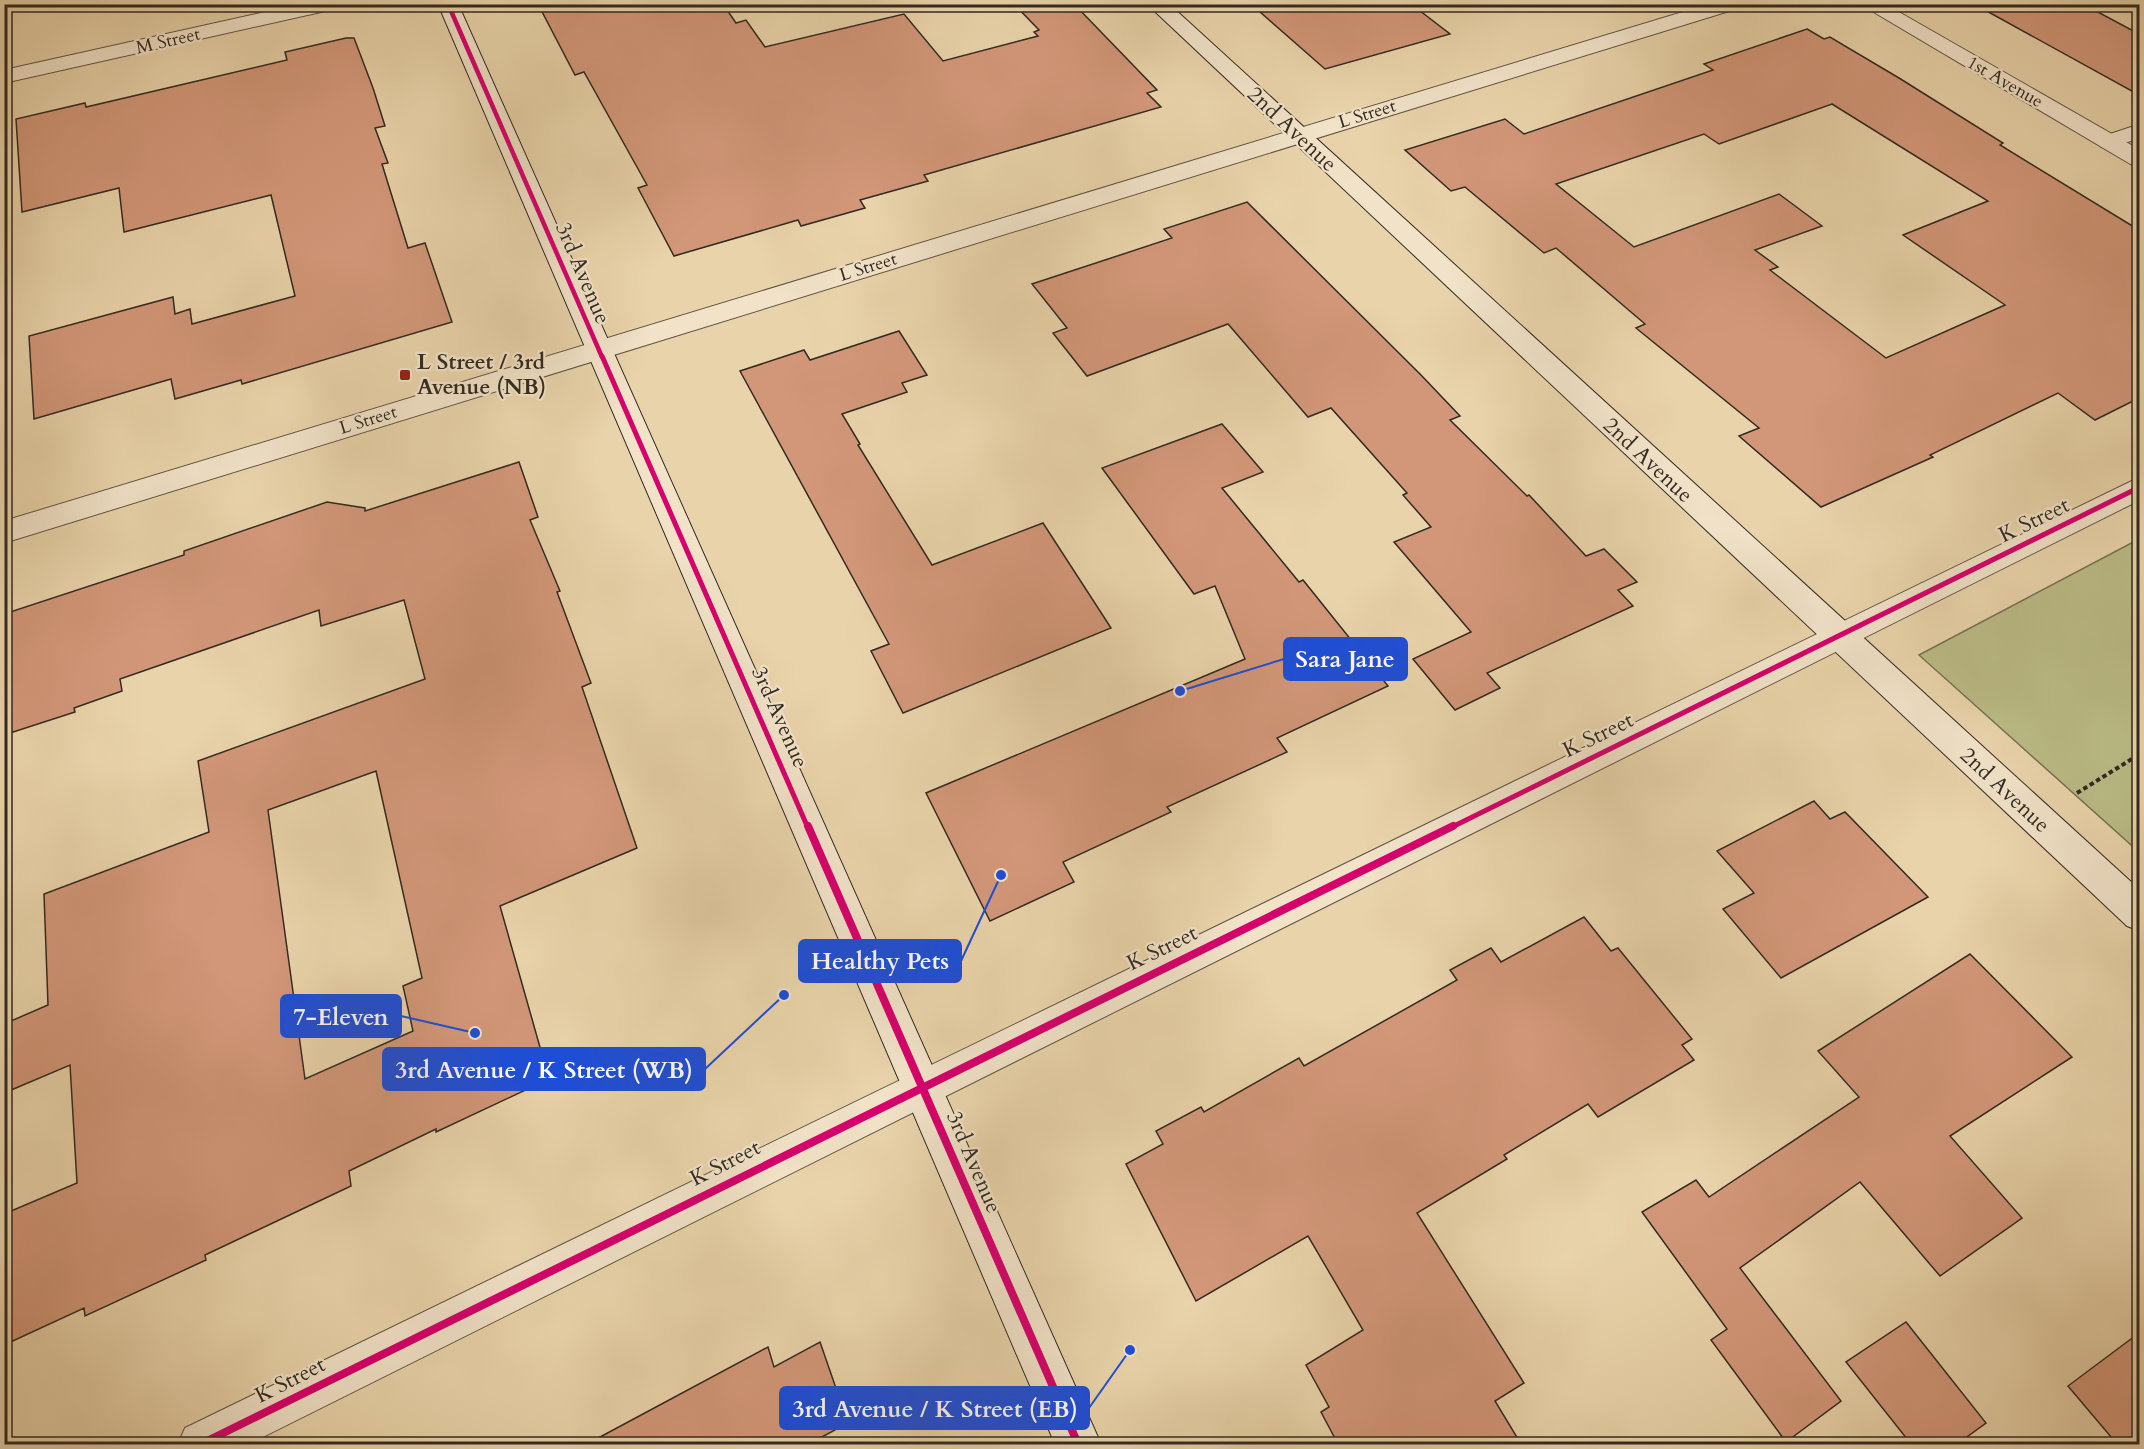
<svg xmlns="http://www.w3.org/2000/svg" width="2144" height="1449" font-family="Cardo,serif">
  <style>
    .green { fill: #babb86; stroke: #767254; stroke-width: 1.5 }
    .building { fill: #d29779; stroke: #322a21; stroke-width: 1.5; fill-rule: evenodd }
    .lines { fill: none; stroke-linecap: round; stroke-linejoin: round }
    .lane-casing { stroke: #605443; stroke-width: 2 }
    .street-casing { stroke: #605443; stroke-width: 2 }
    .secondary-casing { stroke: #322a21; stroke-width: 2 }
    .path { stroke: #322a21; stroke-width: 4; stroke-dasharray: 4.5 3; stroke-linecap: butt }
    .lane { fill: #f1e2c8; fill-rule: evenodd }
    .street { fill: #f1e2c8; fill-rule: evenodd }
    .secondary { fill: #f1e2c8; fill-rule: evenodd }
    .cycleway-far2-casing { stroke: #f1e2c8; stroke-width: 7 }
    .cycleway-far1-casing { stroke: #f1e2c8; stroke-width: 9 }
    .cycleway-casing { stroke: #f1e2c8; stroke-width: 11 }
    .cycleway-far2 { stroke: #d6006c; stroke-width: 4.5 }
    .cycleway-far1 { stroke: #d6006c; stroke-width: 5 }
    .cycleway { stroke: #d6006c; stroke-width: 8 }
    .poi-dot { fill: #8f2418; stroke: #f1e2c8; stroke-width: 2 }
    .labels { text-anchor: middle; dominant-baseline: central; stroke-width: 4.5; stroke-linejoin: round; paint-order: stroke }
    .far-street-label { font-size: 18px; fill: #322a21; stroke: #f1e2c8 }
    .street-label { font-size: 22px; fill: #322a21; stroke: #f1e2c8 }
    .poi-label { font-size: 22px; font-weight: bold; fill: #322a21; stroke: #f1e2c8; text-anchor: start }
    .leader { fill: none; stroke: #1d4ed8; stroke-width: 2 }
    .callout-dot { fill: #1d4ed8; stroke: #f1e2c8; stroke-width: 2 }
    .callout { fill: #1d4ed8; stroke: #1d4ed8; stroke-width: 2 }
    .callout-label { font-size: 24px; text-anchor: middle; font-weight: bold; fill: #fff }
  </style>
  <rect width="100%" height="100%" fill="#e9d3aa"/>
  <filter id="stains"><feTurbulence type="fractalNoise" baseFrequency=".00333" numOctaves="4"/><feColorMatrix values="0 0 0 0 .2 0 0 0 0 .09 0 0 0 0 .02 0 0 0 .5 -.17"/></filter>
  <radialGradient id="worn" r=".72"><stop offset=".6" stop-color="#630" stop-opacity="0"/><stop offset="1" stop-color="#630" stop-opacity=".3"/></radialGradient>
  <!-- green -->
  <polygon class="green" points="2139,539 2139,852 1919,655"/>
  <!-- building -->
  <g class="building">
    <polygon points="538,4 723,4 736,23 746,20 765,47 904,14 943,61 1038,36 1034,32 1039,30 1014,4 1074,4 1157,90 1147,93 1161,107 924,175 928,181 860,200 865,208 801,226 798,220 674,256 638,188 647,185 584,72 575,75"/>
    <polygon points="1251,4 1411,4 1450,34 1325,69"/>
    <polygon points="1974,4 2083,4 2139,34 2139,95"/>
    <path d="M 1807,29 L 1824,39 L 1830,37 L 1899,78 L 2003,143 L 2000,145 L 2139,230 L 2139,398 L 2095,420 L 2058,393 L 1930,455 L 1933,457 L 1821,507 L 1739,436 L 1759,428 L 1636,328 L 1645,324 L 1556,248 L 1544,253 L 1465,187 L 1451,191 L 1405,150 L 1505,119 L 1524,134 L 1713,70 L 1704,64 ZM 1832,104 L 1988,201 L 1903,235 L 2005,305 L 1886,358 L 1770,270 L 1778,267 L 1755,250 L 1822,226 L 1779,194 L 1634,247 L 1556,184 L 1704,134 L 1719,144 Z"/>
    <polygon points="346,38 354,38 373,88 385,126 375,128 388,163 382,164 408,248 425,243 452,322 242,384 241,380 175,399 171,379 34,419 29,336 173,297 175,314 190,309 192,324 295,296 271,195 124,232 119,188 22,212 16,119 85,103 86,107 287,60 285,52"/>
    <polygon points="1247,202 1421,375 1460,416 1450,420 1527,496 1529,495 1586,556 1604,549 1637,582 1618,590 1633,606 1487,673 1500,688 1455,710 1413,659 1471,632 1394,542 1431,527 1403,495 1407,493 1331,408 1308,417 1228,324 1087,376 1053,333 1067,328 1032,284 1172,238 1164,229"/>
    <polygon points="899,331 927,375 902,383 907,392 842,414 860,444 858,445 932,565 1043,523 1111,628 903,713 871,651 889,644 740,371 804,350 810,360"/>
    <polygon points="1222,424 1263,472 1222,488 1299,582 1303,580 1388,686 1277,738 1287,752 1167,807 1171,812 1063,862 1074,882 990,921 926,793 1245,659 1215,586 1194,594 1102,468"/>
    <path d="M 519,462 L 538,517 L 530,520 L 560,591 L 557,592 L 591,683 L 582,687 L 637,848 L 500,906 L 549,1079 L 436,1132 L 436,1129 L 349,1171 L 351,1186 L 205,1255 L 206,1260 L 85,1316 L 84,1308 L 4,1345 L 4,1214 L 77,1183 L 70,1065 L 4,1093 L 4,1024 L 48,1005 L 44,894 L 209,832 L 198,761 L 425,679 L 404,600 L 321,626 L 319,610 L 120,679 L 122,691 L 74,708 L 75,712 L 4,735 L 4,614 L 184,555 L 184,551 L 327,502 L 365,508 L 365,511 ZM 376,771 L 422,978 L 403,986 L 413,1031 L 305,1079 L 268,810 Z"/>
    <polygon points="1814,801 1830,819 1845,812 1928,897 1781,978 1723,909 1754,893 1717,851"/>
    <polygon points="1584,917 1611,951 1618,948 1692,1039 1682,1045 1694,1060 1598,1117 1588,1104 1504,1155 1507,1159 1417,1213 1524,1383 1495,1401 1521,1444 1338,1444 1321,1412 1329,1407 1306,1365 1363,1330 1308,1236 1196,1301 1126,1164 1163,1144 1156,1131 1201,1107 1204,1112 1299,1058 1304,1066 1457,980 1450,970 1491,948 1501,962"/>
    <polygon points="1970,954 2072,1057 1950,1136 2022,1218 1940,1276 1860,1182 1740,1268 1841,1401 1786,1442 1711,1340 1727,1329 1642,1212 1696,1180 1709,1197 1859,1097 1818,1051"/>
    <polygon points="1906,1322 1986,1423 1957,1444 1911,1444 1846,1362"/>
    <polygon points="2139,1333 2139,1444 2117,1444 2068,1386"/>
    <polygon points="820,1342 848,1423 809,1444 587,1444 768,1347 774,1367"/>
  </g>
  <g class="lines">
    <!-- lane casing -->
    <g class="lane-casing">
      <polygon id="lane" points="2140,124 2140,138 2109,148 2101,147 2098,142 2101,137"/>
    </g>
    <!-- street casing -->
    <g class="street-casing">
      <g id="street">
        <polygon points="301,4 340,4 330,10 4,83 4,70"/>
        <polygon points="1709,4 1742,4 1739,8 4,543 4,521"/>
        <polygon points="1860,4 1885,4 2140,150 2140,167 2132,165"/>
        <polygon points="2140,477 2140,500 249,1444 178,1444 185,1428"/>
      </g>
    </g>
    <!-- secondary casing -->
    <g class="secondary-casing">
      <g id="secondary">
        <polygon points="438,4 458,4 1101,1444 1055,1444"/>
        <polygon points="1147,4 1169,4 2140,890 2140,931 2127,926"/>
      </g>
    </g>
    <!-- path -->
    <polyline class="path" points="2077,793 2140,754"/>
    <!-- lane -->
    <use href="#lane" class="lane"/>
    <!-- street -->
    <use href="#street" class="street"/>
    <!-- secondary -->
    <use href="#secondary" class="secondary"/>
    <!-- cycleway-far2 casing -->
    <g class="cycleway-far2-casing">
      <polyline id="cycleway-far2" points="448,4 602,357"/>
    </g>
    <!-- cycleway-far1 casing -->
    <g class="cycleway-far1-casing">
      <g id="cycleway-far1">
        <polyline points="602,356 808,828"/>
        <polyline points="1450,828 2140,487"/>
      </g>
    </g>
    <!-- cycleway casing -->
    <g class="cycleway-casing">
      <g id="cycleway">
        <polyline points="808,826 1078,1444"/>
        <polyline points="201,1444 1453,826"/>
      </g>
    </g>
    <!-- cycleway-far2 -->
    <use href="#cycleway-far2" class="cycleway-far2"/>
    <!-- cycleway-far1 -->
    <use href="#cycleway-far1" class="cycleway-far1"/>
    <!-- cycleway -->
    <use href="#cycleway" class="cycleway"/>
  </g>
  <!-- markers -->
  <rect class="poi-dot" x="399" y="369" width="12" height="12" rx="3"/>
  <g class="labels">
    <!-- far-street labels -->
    <g class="far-street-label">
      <text transform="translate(168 41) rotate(-13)">M Street</text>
      <text transform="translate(2005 82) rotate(30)">1st Avenue</text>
      <text transform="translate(1367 114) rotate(-17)">L Street</text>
      <text transform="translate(868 267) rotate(-17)">L Street</text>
      <text transform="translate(368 420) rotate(-17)">L Street</text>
    </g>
    <!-- street labels -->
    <g class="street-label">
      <text transform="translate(1292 129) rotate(43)">2nd Avenue</text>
      <text transform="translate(583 273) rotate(67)">3rd Avenue</text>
      <text transform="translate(1648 460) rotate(43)">2nd Avenue</text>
      <text transform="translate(2034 520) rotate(-26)">K Street</text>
      <text transform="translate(780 717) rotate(66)">3rd Avenue</text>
      <text transform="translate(1598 735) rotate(-26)">K Street</text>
      <text transform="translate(2005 790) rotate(43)">2nd Avenue</text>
      <text transform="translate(1162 948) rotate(-26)">K Street</text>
      <text transform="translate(974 1162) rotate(67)">3rd Avenue</text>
      <text transform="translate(725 1163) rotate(-27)">K Street</text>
      <text transform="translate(290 1380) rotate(-27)">K Street</text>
    </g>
    <!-- poi labels -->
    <g class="poi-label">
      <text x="417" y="362">L Street / 3rd<tspan x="417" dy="25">Avenue (NB)</tspan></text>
    </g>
  </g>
  <!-- callouts -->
  <path class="leader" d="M1180 691L1284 659M1001 875L961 961M475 1033L401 1016M784 995L705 1069M1130 1350L1089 1408"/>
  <g class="callout-dot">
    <circle cx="1180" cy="691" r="6"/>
    <circle cx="1001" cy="875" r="6"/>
    <circle cx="475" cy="1033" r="6"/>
    <circle cx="784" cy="995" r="6"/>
    <circle cx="1130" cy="1350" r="6"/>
  </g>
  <g class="callout">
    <rect x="1284" y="638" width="123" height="42" rx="6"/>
    <rect x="799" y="940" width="162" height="42" rx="6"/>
    <rect x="281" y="995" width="120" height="42" rx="6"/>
    <rect x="383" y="1048" width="322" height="42" rx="6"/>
    <rect x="780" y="1387" width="309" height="42" rx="6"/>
  </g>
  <g class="callout-label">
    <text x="1345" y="667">Sara Jane</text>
    <text x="880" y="969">Healthy Pets</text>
    <text x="341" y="1025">7-Eleven</text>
    <text x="544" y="1078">3rd Avenue / K Street (WB)</text>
    <text x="935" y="1417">3rd Avenue / K Street (EB)</text>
  </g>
  <!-- margin -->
  <rect width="2144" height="1449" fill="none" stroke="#e9d3aa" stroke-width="24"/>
  <rect x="6" y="6" width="2132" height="1437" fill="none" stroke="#322a21" stroke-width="3"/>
  <rect x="12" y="12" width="2120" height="1425" fill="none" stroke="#322a21" stroke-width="1.5"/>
  <rect width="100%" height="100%" filter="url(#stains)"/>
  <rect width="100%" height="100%" fill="url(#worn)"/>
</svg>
